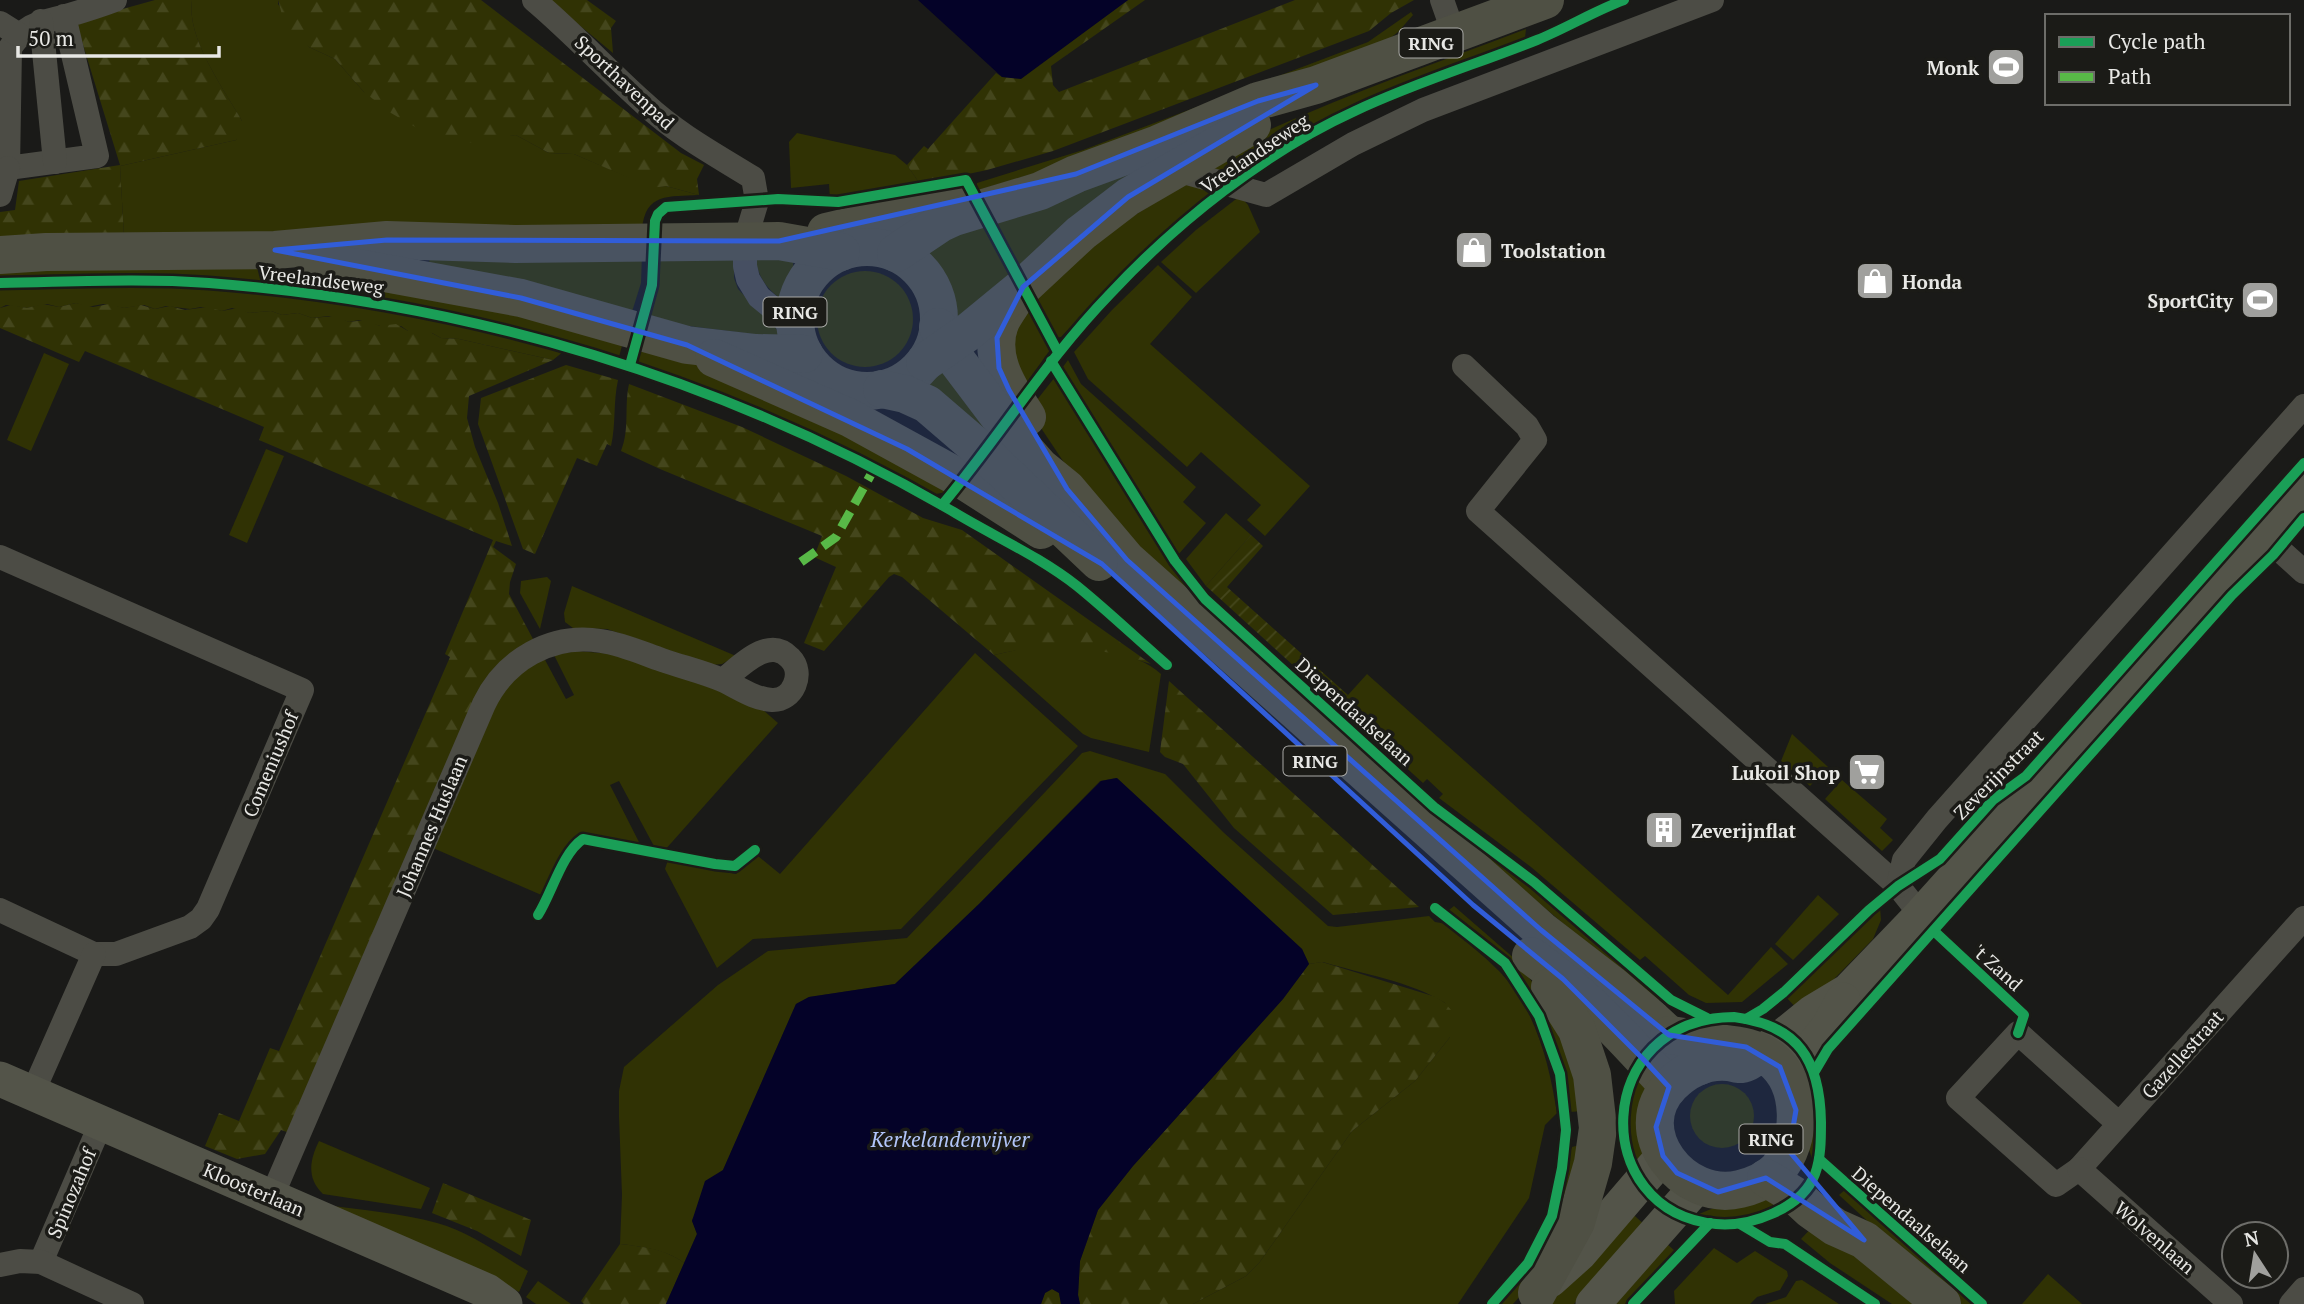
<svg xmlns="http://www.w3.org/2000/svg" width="2304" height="1304" font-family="'PT Serif',serif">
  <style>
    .green { fill: #303204 }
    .forest { fill: url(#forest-firs) }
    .garden { fill: url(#garden-furrows) }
    .water { fill: #040228 }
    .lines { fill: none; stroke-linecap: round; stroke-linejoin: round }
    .street { stroke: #4c4c45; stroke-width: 24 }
    .secondary { stroke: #535449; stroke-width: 35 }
    .primary { stroke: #4f5044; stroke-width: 38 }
    .quiet { stroke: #58b947; stroke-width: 9; stroke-dasharray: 18 9; stroke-linecap: butt }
    .cycleway-casing { stroke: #1b1b17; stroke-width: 15 }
    .cycleway { stroke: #1a9f57; stroke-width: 10 }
    .marked { fill: #315dd9; fill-opacity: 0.2; stroke: #315dd9; stroke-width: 5; stroke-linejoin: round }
    .labels { text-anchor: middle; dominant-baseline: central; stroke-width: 7; stroke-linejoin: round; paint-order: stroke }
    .shield { fill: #1b1b17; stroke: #aaaaa7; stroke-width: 2 }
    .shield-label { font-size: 18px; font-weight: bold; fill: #e8e8e5 }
    .poi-label { font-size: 19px; font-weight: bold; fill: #e8e8e5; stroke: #1b1b17; text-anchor: end }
    .street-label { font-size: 19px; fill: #e8e8e5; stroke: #1b1b17 }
    .water-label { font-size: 21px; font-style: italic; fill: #b2c6fa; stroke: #1b1b17 }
  </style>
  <defs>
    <pattern id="forest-firs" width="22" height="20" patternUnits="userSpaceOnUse" patternTransform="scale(1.75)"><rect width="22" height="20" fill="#303204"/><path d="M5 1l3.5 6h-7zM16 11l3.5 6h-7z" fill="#44461c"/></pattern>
    <pattern id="garden-furrows" width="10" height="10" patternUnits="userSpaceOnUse" patternTransform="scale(1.75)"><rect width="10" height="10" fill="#303204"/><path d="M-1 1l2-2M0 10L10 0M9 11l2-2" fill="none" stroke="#44461c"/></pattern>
  </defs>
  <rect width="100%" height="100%" fill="#1a1a18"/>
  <!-- green -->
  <g class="green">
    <path d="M 192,0 L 278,0 L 278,4 L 309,47 L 335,59 L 364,92 L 505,136 L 516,135 L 549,153 L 574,154 L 652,187 L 666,186 L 699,195 C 669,197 645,192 642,230 L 124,237 L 120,166 L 236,140 L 242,121 C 224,89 186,38 192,0 Z"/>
    <polygon points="1411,12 1413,15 1398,32 1384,43 1076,161 975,191 977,183 1083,150 1368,42"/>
    <path d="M 1526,29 L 1525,38 L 1353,104 L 1297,135 L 1233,176 L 1201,164 C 1304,108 1416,71 1526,29 Z"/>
    <polygon points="797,133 895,155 907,165 920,184 830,199 829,184 791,188 789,142"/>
    <polygon points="1141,164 1020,272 988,213"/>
    <polygon points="1185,184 1212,192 1116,278 1061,337 1056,338 1033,295 1085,246"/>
    <polygon points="1240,196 1248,205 1260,232 1196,293 1161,262 1196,230"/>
    <path d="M 978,215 L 1013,279 L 959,329 L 948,322 C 947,294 937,272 916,253 Z"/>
    <polygon points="734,252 734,278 738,289 785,338 649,321 659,287 660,254"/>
    <path d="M 754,252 L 793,261 L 794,277 L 785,298 L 781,299 C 763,286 757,273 754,252 Z"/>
    <polygon points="642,254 641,283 631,315 429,263 430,258"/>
    <polygon points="1158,265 1192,297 1150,344 1310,486 1265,536 1247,520 1261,505 1201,452 1187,467 1088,379 1074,352 1112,310"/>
    <path d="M 250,268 L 312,274 L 624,338 L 619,357 C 559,339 500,322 439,309 C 294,279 147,271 0,279 L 0,269 Z"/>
    <circle cx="865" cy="319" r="48"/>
    <path d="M 63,286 C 106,286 149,285 191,287 C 317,294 442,318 564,351 L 553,360 L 459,339 L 441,338 L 432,333 L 408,331 L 401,326 L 380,326 L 359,320 L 349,322 L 329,316 L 312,318 L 298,313 L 282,315 L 271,311 L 249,313 L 232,308 L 222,311 L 201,307 L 190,309 L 166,306 L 155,309 L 144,305 L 124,308 L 103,304 L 87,307 L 76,303 L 59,307 L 47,304 L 27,308 L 6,305 L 0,308 L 0,289 Z"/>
    <polygon points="1025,302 1050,350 1019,393 1006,365"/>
    <path d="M 642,344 L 796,401 L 946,492 L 936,494 C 839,443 739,400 636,362 Z"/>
    <polygon points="44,353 69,364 31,451 7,440"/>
    <polygon points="1068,360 1081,384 1196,487 1183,502 1206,523 1177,556 1060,371"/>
    <polygon points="944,368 997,422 982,442 918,384 931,370"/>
    <polygon points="1055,377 1155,537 1192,590 1211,611 1434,811 1522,878 1662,997 1657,1003 1182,600 1073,476 1029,410"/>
    <polygon points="266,449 284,456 247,543 229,535"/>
    <polygon points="1226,513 1251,535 1206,586 1186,559"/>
    <polygon points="547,577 551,581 540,629 520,593 521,581"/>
    <polygon points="572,586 736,656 722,664 712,665 607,629 573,628 565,622 564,613"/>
    <path d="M 1057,645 C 1091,649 1135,650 1161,674 L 1149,752 L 1091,738 L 1083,734 L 994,655 L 1024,648 Z"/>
    <path d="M 577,651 L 612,654 L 732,695 L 761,708 L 778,723 L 664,851 L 655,848 L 619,781 L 610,785 L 641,846 C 627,842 589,831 576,839 C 565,846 552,884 546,897 L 433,848 L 493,707 L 514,678 L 544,658 L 566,699 L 574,695 L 554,655 Z"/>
    <polygon points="975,653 1078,746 901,929 753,939 717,968 665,869 668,860 736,874 758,856 780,874"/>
    <polygon points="1367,674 1728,995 1771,947 1788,964 1742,1002 1706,1003 1689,995 1645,956 1640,960 1531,867 1439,798 1443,794 1427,779 1423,783 1338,706"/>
    <polygon points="1792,734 1828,767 1810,786 1781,761"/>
    <path d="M 1090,751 L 1165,774 L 1223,832 L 1328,926 L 1337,927 L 1429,916 L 1435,922 L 1447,924 C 1464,940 1483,955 1500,972 C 1536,1010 1549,1063 1557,1113 L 1545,1125 L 1529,1198 L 1458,1304 L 1193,1304 L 1246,1276 L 1259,1263 L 1352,1131 L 1415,1081 L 1450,1037 L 1445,1003 C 1410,981 1362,974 1323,962 L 1309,964 L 1302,949 L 1116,778 L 1100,781 L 979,904 L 895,984 L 809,997 L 796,1004 L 723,1170 L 692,1220 L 697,1234 L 684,1263 C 665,1249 644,1247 620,1244 L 622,1195 L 619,1117 L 619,1091 L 624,1067 L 718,985 L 768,951 L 907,938 L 1082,753 Z"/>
    <polygon points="1842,780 1887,819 1880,828 1893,840 1882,851 1825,799"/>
    <polygon points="1818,895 1839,914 1793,960 1775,944"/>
    <path d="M 1454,906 L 1515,959 L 1551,1007 L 1585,1111 L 1569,1112 C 1562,1059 1543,1001 1506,960 C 1492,944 1466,925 1449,910 Z"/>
    <polygon points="1878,907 1880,907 1881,920 1873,939 1801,1013 1785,996"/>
    <path d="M 1639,1072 L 1647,1089 L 1645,1146 L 1638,1168 C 1622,1136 1624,1104 1639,1072 Z"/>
    <path d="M 1809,1075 C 1822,1098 1819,1137 1813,1162 L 1807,1143 Z"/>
    <circle cx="1722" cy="1116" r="32"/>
    <path d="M 319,1141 L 430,1188 L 421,1209 L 323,1194 C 306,1178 310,1159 319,1141 Z"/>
    <path d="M 1584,1144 L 1584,1156 L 1532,1283 L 1513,1304 L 1501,1304 C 1521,1281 1548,1246 1557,1217 C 1564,1196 1566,1174 1570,1152 L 1572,1147 Z"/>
    <polygon points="1846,1189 1976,1304 1958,1304 1839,1195"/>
    <path d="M 1768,1198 L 1777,1203 C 1753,1216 1725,1224 1699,1214 L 1721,1205 Z"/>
    <path d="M 325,1205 C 362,1210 401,1213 437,1223 C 470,1232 499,1254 528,1271 L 519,1292 L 476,1268 Z"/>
    <polygon points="1628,1210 1645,1225 1574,1304 1544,1304"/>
    <polygon points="1817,1222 1913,1304 1892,1304 1830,1263 1801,1239"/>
    <polygon points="1667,1244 1675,1251 1625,1304 1614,1304"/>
    <polygon points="1714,1248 1737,1263 1755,1251 1787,1271 1788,1276 1780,1290 1757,1297 1750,1304 1675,1304 1674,1291"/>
    <polygon points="2048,1274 2082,1304 2022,1304"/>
    <polygon points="1802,1280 1839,1304 1840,1304 1765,1304 1786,1297 1796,1281"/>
    <polygon points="538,1281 571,1304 536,1304 526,1297"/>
  </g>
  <!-- forest -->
  <g class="forest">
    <path d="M 155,0 L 192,0 C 186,38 224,89 242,121 L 242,131 L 236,140 L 120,166 L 124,237 L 0,241 L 0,212 L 15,210 L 19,181 L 120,165 L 76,22 Z"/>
    <polygon points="278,0 481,0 681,153 704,165 697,179 699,195 666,186 652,188 574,154 549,153 516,135 461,144 451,143 422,131 391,113 364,92 335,59 309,47 296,37 284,22"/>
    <polygon points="549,0 587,0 616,21 611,28 613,53"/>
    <polygon points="1128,0 1145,0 1051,66 1053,85 1059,92 1295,0 1414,0 1391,13 1369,31 1053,151 987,170 920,184 907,165 924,146 928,149 996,73 1002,77 1021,78"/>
    <polygon points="76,303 93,307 109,304 124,308 141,305 155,309 170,306 185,310 207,307 222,311 238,308 249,313 271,311 282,315 298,313 312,318 335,316 349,322 365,320 380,326 396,324 408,331 428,331 441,338 459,339 553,360 469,396 467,418 475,447 498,503 512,546 496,541 493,547 516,564 510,582 509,594 533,639 495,667 287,1132 281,1130 265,1154 237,1159 205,1146 219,1113 239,1121 270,1048 279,1051 450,657 445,654 493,540 259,440 264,427 85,351 79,362 0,328 0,308 11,305 27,308 43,304 59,307"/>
    <path d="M 566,365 L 618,380 C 613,402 616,424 611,446 L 607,444 L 597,466 L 577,458 L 535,554 L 523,549 L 478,424 L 481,398 Z"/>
    <path d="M 629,384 L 742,427 L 846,476 L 923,518 L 962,530 L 1151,664 C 1095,646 1051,641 994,655 L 902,577 L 894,574 L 889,577 L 824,651 L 804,643 L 836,567 L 814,557 L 822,536 L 660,469 L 621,451 C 630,429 624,407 629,384 Z"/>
    <polygon points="1169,681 1419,907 1333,915 1234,828 1183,764 1165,757 1160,752"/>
    <polygon points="1322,962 1436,997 1445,1003 1451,1010 1453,1025 1450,1037 1415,1081 1352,1131 1259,1263 1246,1276 1193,1304 1080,1304 1078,1295 1080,1261 1098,1210 1133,1166 1283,999 1309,964"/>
    <polygon points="443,1183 531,1220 521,1256 477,1231 432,1213"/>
    <path d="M 620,1244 C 644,1247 664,1248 684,1263 L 666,1304 L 584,1304 L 581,1301 Z"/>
    <polygon points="1052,1289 1059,1293 1061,1304 1041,1304 1045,1293"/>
  </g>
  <!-- garden -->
  <polygon class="garden" points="1251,535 1263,546 1227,587 1348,695 1338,706 1206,586"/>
  <!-- water -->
  <g class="water">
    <polygon points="918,0 1128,0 1021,79 1002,77"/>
    <polygon points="1117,778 1302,949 1309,964 1283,999 1133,1166 1098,1210 1080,1261 1078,1295 1080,1304 1061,1304 1059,1293 1052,1289 1045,1293 1041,1304 666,1304 697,1234 692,1221 705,1181 723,1170 796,1004 809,997 895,984 979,904 1101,781"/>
  </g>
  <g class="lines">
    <!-- street -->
    <g class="street">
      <path d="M 534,0 C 573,33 607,70 645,104 C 677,134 716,155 753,178 L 757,201 L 745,241 L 745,266 L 748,279 L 759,297 L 781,315 L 796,334"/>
      <polyline points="1442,0 1454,34"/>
      <path d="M 64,16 L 97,156 L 8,168 L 10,48 C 27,23 39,23 66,16 C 83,11 99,6 115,0"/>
      <polyline points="41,21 55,162"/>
      <polyline points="0,23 19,35"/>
      <polyline points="1176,170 1266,195 1353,144 1423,110 1712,0"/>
      <polyline points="0,195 8,168"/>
      <polyline points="1464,366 1527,426 1535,440 1478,511 1898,886 1921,915"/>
      <polyline points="2263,535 2304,572"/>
      <polyline points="0,557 302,690 208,909 201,919 190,927 116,954 94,954 0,910"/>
      <polyline points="1898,886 1904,860 1937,819 2304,406"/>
      <polyline points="33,1092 94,954"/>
      <polyline points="2119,1124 2018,1033 1958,1098 2056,1185 2079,1169 2304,918"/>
      <polyline points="2079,1169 2231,1304"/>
      <path d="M 272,1196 L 484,704 C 505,660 551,633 601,641 C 622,644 642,653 662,660 C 682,667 703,672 722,680 C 738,687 754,699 772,700 C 793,701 805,673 790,658 C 768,635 740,667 723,680"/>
      <polyline points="41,1262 101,1123"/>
      <polyline points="0,1265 20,1261 41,1262 132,1304"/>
      <polyline points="2291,1304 2304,1289"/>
    </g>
    <!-- secondary -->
    <g class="secondary">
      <polyline points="1762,1053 1813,1012 1848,991 1921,915 2304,490"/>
      <polyline points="0,1079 487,1291 505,1304"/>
      <polyline points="1787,1079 1829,1026 1843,1000"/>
      <polyline points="1550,1280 1579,1254 1663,1156"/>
      <polyline points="1593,1304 1698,1185"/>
    </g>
    <!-- primary -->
    <g class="primary">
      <polyline points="826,232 955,202"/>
      <circle cx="867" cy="319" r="72"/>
      <polyline points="896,253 941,223 954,217 1040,191 1076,174 1158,144 1258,101 1316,85 1545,0"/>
      <polyline points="0,255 46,252 275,250 387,240 515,244 779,241 841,252"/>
      <polyline points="314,260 521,298 687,345 756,353 804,354"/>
      <path d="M 1016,297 C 1011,305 1005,313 1001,321 C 986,356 1009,389 1027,417"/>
      <polyline points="938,327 954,357 1019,443 1040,467 1067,489 1127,560 1541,930 1611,984 1653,1020 1669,1035 1673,1049 1700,1066"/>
      <polyline points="714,358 850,418 963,480 1041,530"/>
      <polyline points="925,362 967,333 1023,287 1081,233 1128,197 1252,125"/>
      <polyline points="882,389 905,394 927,404 984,453 1099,562"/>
      <path d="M 1531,956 C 1583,992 1627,1041 1669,1087"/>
      <path d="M 1669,1035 C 1682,1036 1693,1039 1705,1041 C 1728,1045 1752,1044 1771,1059 C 1803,1084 1803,1141 1777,1170 C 1767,1180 1753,1186 1740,1189 C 1683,1203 1626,1131 1671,1085 C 1686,1070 1706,1060 1728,1062 C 1732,1062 1735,1064 1738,1064 C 1746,1065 1755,1057 1762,1053"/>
      <polyline points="1766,1178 1797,1197 1811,1210 1835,1227 1864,1240 1942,1304"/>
      <polyline points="1537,1293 1576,1222 1593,1163 1598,1128 1592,1075 1577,1030 1550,987"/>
    </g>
    <!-- quiet -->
    <polyline class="quiet" points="801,562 836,537 874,469"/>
    <!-- cycleway casing -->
    <g class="cycleway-casing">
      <g id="cycleway">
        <path d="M 0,283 C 70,282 139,278 209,283 C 472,303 724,379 952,511 C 993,536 1039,556 1077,586 C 1108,611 1137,639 1167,665"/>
        <polyline points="1051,361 1175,561 1205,599 1434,807 1534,882 1671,1000 1707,1018"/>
        <polyline points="630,365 652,285 655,221 658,214 666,207 778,199 838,202 966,180 1058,352"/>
        <path d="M 942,505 C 1000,436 1047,359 1110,294 C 1177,222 1265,152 1355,111 C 1414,83 1477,64 1537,40 C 1567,28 1594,11 1624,0"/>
        <polyline points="1435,908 1505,963 1539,1016 1560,1074 1566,1130 1562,1168 1552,1216 1528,1263 1492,1304"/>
        <path d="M 538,915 C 552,893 562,853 583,839 L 715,864 L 735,866 L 755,850"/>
        <polyline points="1935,932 2024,1015 2018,1033"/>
        <path d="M 1734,1017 C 1798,1025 1820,1060 1821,1122 C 1821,1139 1821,1158 1815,1174 C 1802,1209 1750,1227 1716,1224 C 1587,1212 1592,1018 1734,1017 Z"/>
        <polyline points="1746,1019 1763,1009 1784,992 1869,910 1898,886 1940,859 1993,800 2026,776 2304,463"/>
        <polyline points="1815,1071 1828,1049 2232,595 2273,555 2304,518"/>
        <polyline points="1819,1159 1982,1304"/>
        <polyline points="1740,1224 1770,1242 1785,1244 1875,1304"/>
        <polyline points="1633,1304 1710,1223"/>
      </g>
    </g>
    <!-- cycleway -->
    <use href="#cycleway" class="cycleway"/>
  </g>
  <!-- marked area -->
  <path class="marked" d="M 1316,85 L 1128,197 L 1023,287 L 997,338 L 999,368 L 1009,390 L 1067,489 L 1127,560 L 1541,930 L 1669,1035 L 1746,1047 L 1780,1067 L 1796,1110 L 1789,1151 L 1864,1240 L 1766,1178 L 1718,1192 L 1677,1173 L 1663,1156 L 1656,1127 L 1669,1087 L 1643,1059 L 1563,979 L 1473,905 L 1102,564 L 907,449 L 687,345 L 521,298 L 275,250 L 387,240 L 779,241 L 1076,174 L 1258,101 Z"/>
  <!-- icons -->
  <defs>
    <g id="stadium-square" transform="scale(2.0125)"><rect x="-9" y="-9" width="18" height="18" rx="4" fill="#a0a09d" stroke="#1b1b17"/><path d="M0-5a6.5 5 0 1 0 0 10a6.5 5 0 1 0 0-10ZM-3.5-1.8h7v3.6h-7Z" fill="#fff"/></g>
    <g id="shop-square" transform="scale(2.0125)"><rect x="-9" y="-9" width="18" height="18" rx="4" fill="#a0a09d" stroke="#1b1b17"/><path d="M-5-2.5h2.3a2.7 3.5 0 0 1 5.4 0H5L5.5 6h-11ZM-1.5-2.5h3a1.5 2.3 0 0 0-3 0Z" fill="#fff"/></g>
    <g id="supermarket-square" transform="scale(2.0125)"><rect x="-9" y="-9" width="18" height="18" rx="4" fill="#a0a09d" stroke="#1b1b17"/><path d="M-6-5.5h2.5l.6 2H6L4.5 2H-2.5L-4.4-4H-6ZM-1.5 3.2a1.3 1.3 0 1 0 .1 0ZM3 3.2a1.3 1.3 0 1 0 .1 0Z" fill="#fff"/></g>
    <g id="building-square" transform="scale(2.0125)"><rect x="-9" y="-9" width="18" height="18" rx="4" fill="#a0a09d" stroke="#1b1b17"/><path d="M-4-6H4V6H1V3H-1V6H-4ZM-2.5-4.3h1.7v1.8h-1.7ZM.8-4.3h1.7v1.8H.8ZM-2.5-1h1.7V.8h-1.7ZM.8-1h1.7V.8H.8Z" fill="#fff"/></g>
  </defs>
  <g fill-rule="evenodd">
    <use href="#stadium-square" x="2006" y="67"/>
    <use href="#shop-square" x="1474" y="250"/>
    <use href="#shop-square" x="1875" y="281"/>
    <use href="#stadium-square" x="2260" y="300"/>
    <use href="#supermarket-square" x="1867" y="772"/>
    <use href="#building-square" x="1664" y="830"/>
  </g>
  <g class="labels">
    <!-- shield labels -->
    <g class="shield">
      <rect x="1399.5" y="28.5" width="63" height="29" rx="5"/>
      <rect x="763.5" y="297.5" width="63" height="29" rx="5"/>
      <rect x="1283.5" y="746.5" width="63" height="29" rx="5"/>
      <rect x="1739.5" y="1124.5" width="63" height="29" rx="5"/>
    </g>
    <g class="shield-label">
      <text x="1431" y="43">RING</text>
      <text x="795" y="312">RING</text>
      <text x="1315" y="761">RING</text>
      <text x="1771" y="1139">RING</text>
    </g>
    <!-- poi labels -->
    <g class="poi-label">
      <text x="1979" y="67">Monk</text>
      <text x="1501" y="250" text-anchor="start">Toolstation</text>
      <text x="1902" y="281" text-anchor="start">Honda</text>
      <text x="2233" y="300">SportCity</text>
      <text x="1840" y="772">Lukoil Shop</text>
      <text x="1691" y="830" text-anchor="start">Zeverijnflat</text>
    </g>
    <!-- street labels -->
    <g class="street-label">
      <text transform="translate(625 82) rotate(43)">Sporthavenpad</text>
      <text transform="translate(1254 153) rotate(-34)">Vreelandseweg</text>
      <text transform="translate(321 279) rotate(7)">Vreelandseweg</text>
      <text transform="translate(1355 711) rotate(42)">Diependaalselaan</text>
      <text transform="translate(270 764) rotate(-67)">Comeniushof</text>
      <text transform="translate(1998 774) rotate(-45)">Zeverijnstraat</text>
      <text transform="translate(431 826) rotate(-67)">Johannes Huslaan</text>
      <text transform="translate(1998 967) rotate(42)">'t Zand</text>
      <text transform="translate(2182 1054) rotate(-48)">Gazellestraat</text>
      <text transform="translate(254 1189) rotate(23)">Kloosterlaan</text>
      <text transform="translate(71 1193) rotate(-67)">Spinozahof</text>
      <text transform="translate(1912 1219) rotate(41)">Diependaalselaan</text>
      <text transform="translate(2155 1237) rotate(41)">Wolvenlaan</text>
    </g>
    <!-- water labels -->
    <g class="water-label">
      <text x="950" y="1139">Kerkelandenvijver</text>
    </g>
  </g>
  <!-- legend -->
  <rect x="2045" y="14" width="245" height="91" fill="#1b1b17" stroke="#6d6d69" stroke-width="2"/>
  <rect x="2059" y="37" width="35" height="10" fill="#1a9f57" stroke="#6d6d69" stroke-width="2"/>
  <text x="2108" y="49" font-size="21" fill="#e8e8e5">Cycle path</text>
  <rect x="2059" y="72" width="35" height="10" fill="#58b947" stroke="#6d6d69" stroke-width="2"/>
  <text x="2108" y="84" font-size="21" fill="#e8e8e5">Path</text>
  <!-- north arrow -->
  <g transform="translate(2255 1255) rotate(348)"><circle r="33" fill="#1b1b17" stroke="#6d6d69" stroke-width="2"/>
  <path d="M0-5L12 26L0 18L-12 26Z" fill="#a0a09d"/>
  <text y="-10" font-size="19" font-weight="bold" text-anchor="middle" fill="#e8e8e5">N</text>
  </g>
  <!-- scale -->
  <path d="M18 46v10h201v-10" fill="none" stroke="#e8e8e5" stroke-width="3.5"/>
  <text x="28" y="46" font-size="21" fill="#e8e8e5" stroke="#1b1b17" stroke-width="5" paint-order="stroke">50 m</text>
</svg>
